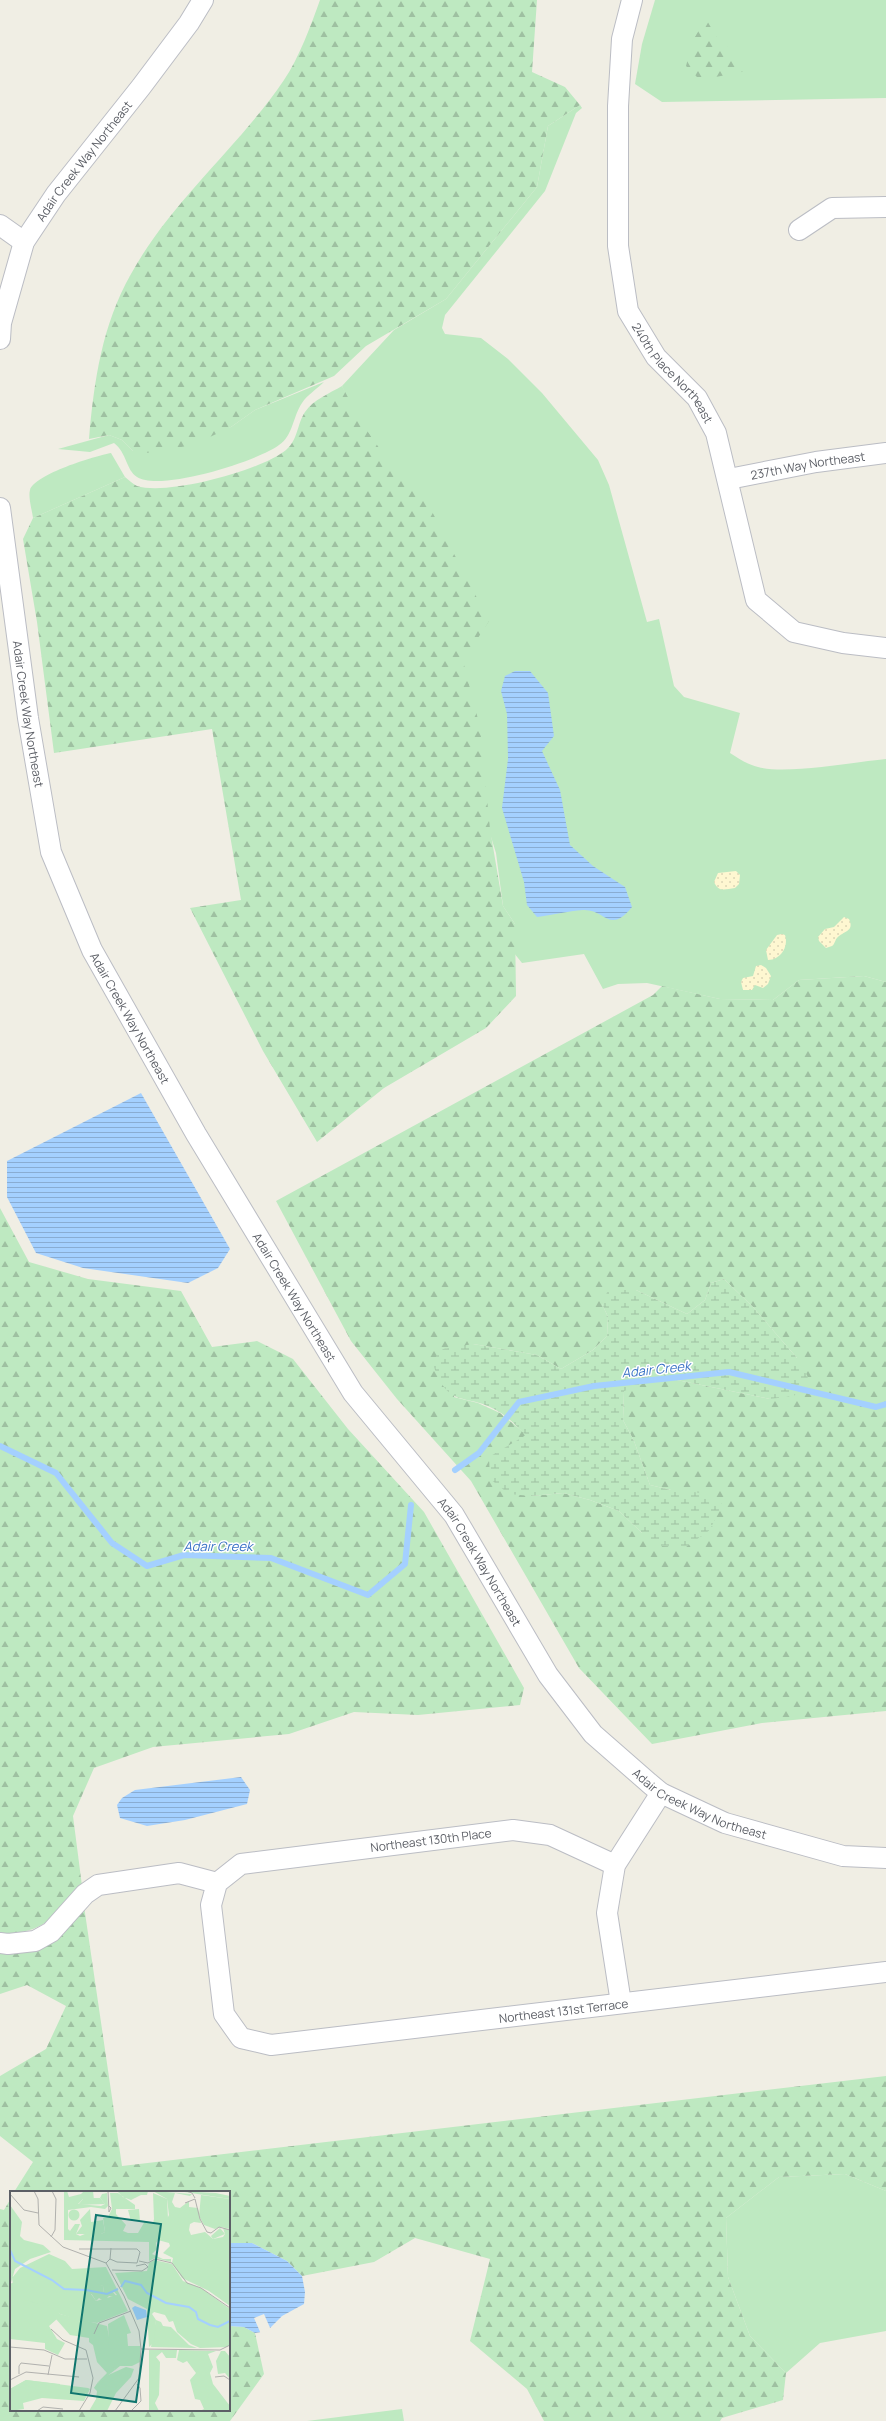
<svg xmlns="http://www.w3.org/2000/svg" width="886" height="2421" font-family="Manrope,sans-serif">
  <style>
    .green { fill: #bee9c1 }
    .forest { fill: url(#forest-firs); fill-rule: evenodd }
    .wetland { fill: url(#wetland-marsh) }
    .sand { fill: url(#sand-dots) }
    .water { fill: url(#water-rules) }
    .pier { fill: #f0eee4 }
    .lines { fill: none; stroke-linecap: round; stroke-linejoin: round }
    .stream { stroke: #a4d0ff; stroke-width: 6 }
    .minor-casing { stroke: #bbbdc4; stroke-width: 22 }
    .minor { stroke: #fff; stroke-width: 20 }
    .labels { text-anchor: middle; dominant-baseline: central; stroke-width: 3; stroke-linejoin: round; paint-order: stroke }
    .street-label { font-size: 12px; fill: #5c5f66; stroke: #fff }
    .water-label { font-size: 13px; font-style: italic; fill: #3972c5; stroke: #fff }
    .inset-river { fill: none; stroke: #a4d0ff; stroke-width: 2 }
    .inset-road { fill: none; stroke: #b1b1ae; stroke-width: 1 }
    .view { fill: #0f766e; fill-opacity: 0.15; stroke: #0f766e; stroke-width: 2 }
    .inset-edge { fill: none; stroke: #5c5f66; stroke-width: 2 }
  </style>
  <defs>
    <pattern id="forest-firs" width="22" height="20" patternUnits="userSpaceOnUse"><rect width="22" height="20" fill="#bee9c1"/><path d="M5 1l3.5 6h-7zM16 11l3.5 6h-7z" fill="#9ec0a1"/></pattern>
    <pattern id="wetland-marsh" width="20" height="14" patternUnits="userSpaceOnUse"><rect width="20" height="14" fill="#bee9c1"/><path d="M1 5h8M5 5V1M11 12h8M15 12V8" fill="none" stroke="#9ec0a1"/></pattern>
    <pattern id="sand-dots" width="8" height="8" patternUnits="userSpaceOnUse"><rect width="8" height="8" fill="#fef7d1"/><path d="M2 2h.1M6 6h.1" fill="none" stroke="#dcd6b6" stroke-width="1.8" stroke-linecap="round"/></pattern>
    <pattern id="water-rules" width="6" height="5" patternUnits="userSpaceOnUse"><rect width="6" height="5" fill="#a4d0ff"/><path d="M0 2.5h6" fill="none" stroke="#89acd2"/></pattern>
  </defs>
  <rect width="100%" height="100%" fill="#f0eee4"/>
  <!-- green -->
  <g class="green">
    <polygon points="655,0 886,0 886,98 662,102 635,84 642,44"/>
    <path d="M 580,105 L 582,108 L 576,113 L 545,191 L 445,315 L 442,328 L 445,334 L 481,338 L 508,359 L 542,393 L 598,460 L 609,485 L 647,622 L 659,619 L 674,686 L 684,697 L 740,713 L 730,753 C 739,759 747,764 758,767 C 786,775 854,762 886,759 L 886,982 L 864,976 L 799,980 L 773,1000 L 720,999 L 647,983 L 618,984 L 603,989 L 584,954 L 522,963 L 514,953 L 515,924 L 503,906 L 496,853 L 373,458 L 342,386 L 394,330 L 446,299 L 537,187 L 548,126 Z"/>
    <path d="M 324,382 C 317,389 307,395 302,403 C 293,416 293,436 279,445 C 258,461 160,492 137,477 C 126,470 127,453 114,443 L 90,452 L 58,449 L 109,435 L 122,440 L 133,451 L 231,427 L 255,410 Z"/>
    <path d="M 111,453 L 125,477 L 33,518 C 32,510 28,497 30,490 C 35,474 95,456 111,453 Z"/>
    <polygon points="845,2174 886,2191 886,2331 820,2343 786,2373 750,2336 728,2277 726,2218 779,2177"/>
    <polygon points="402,2409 404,2421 307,2421"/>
  </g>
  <!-- forest -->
  <g class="forest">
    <path d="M 320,0 L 537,0 L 532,72 L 565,87 L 580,105 L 548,126 L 537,187 L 446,299 L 366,346 L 334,376 L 255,410 L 231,427 L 193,445 L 146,453 L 133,451 L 122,440 L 109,435 L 89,439 C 94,381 102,325 131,274 C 171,201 238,148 284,80 C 299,58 311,25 320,0 Z"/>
    <polygon points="706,19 716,36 752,70 700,80 686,66 693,40"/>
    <path d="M 342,386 L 361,422 L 398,475 L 426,500 L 489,621 L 463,661 L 480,727 L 490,829 L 503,906 L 515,924 L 516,996 L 486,1028 L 384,1088 L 317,1142 L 263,1051 L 190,908 L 241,900 L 212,729 L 54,753 L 37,622 L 23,539 L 33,518 L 125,477 C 129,480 133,484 137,486 C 168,496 262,470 286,450 C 298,440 297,424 305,412 C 313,400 330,393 342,386 Z"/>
    <path d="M 864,976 L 886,982 L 886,1711 L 762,1723 L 652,1744 L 579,1668 L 471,1481 L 397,1399 L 351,1341 L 276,1201 L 653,995 L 662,986 L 720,999 L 773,1000 L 799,980 ZM 724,1279 L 753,1307 L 797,1358 L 770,1399 L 672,1379 L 653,1380 L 624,1390 L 623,1420 L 634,1441 L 650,1485 L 671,1490 L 642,1533 L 619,1511 L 590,1500 L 563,1493 L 531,1496 L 527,1435 L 500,1413 L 478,1403 L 454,1397 L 473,1344 L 537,1355 L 561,1369 L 593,1350 L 607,1336 L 608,1317 L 602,1304 L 636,1290 L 687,1314 L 705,1300 L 711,1283 Z"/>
    <path d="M 0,1208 L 29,1262 L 88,1279 L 181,1291 L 212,1347 L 257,1341 L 293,1359 L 348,1429 L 424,1512 L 524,1688 L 520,1705 L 418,1715 L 354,1712 L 289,1734 L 153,1747 L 94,1768 L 73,1816 L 82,1886 C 53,1917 46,1933 0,1934 Z"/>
    <polygon points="84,1906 122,2166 886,2076 886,2191 845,2174 779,2177 726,2218 728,2277 750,2336 786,2373 783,2400 722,2418 720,2421 544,2421 527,2389 470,2341 490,2259 415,2238 374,2262 302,2276 287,2261 252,2243 229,2243 229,2192 14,2192 33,2162 0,2136 0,2076 46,2049 66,2006 27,1985 0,1994 0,1952"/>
    <polygon points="11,2198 11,2410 229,2410 229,2326 244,2327 255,2333 264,2374 230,2421 0,2421 0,2209 4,2210"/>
  </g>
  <!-- wetland -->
  <path class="wetland" d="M 724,1279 L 753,1307 L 797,1358 L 808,1377 L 794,1396 L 770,1399 L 672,1379 L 653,1380 L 624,1391 L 623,1420 L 634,1441 L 650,1485 L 671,1490 L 704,1493 L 722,1504 L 710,1530 L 686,1547 L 660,1546 L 642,1533 L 619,1511 L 590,1500 L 563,1493 L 531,1496 L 509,1494 L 490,1479 L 489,1457 L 526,1435 C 518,1428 510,1419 501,1413 C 466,1390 448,1413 432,1361 L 443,1349 L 473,1344 L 537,1355 L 561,1369 L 593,1350 L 607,1336 L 608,1317 L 602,1304 L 608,1290 L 636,1290 L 687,1314 L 705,1300 L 711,1283 Z"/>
  <!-- sand -->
  <g class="sand">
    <path d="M 736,871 L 740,875 L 739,884 L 735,888 C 725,889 719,893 714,882 L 718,873 Z"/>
    <path d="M 844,917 L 849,919 C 855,932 843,931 837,938 C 835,940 835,944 832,946 L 826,948 L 819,941 L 818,937 L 825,929 L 834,927 Z"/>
    <path d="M 782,934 L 785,935 C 789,947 780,960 768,960 L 766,950 L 777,935 Z"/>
    <polygon points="761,965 766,968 771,976 768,984 763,988 755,985 752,990 743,990 741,982 743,978 753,976 756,966"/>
  </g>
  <!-- water -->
  <g class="water">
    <path d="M 515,671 L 530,671 L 548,693 L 554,736 L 542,751 L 560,790 L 570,845 L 593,866 L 625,887 L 632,907 C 609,935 606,909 583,910 C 568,911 552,915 537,917 L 527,905 L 524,882 L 502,808 L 508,759 L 507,714 L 501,691 L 505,676 Z"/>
    <polygon points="141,1093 230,1249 218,1268 188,1283 83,1268 36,1253 7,1197 7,1161"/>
    <polygon points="241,1777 250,1790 247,1804 185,1820 147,1826 120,1818 117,1805 122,1798 135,1790"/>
    <polygon points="229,2243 252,2243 287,2261 302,2276 305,2292 304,2304 282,2316 267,2331 255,2333 244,2327 229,2326"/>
  </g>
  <!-- pier -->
  <polygon class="pier" points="264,2314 271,2330 261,2334 254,2318"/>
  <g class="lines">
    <!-- stream -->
    <g class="stream">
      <polyline points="0,1446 56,1473 112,1543 147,1566 184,1555 271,1558 368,1595 405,1564 411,1505"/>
      <polyline points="455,1470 479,1453 519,1402 594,1386 729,1372 876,1407 886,1404"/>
    </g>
    <!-- minor casing -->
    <g class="minor-casing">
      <g id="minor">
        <path id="s1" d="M 632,0 L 622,39 L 618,106 L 618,246 L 628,311 L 656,357 L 697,398 L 716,433 L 756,600 L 794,632 L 843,643 L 886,648"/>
        <polyline points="0,225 24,242"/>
        <polyline points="799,230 832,208 886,207"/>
        <path id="s2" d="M 0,339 L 1,323 L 24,242 L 56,194 L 141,87 L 189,23 L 203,0"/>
        <path id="s3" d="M 729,479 L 816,462 L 886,453"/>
        <path id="s4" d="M 0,508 L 28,718 L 51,852 L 92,950 L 196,1134 L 353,1393 L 454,1515 L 548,1675 L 593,1734 L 649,1783 L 661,1793 L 725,1823 L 843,1856 L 886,1858"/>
        <path id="s5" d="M 615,1865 L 550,1835 L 513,1830 L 241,1864 L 217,1883 L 211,1905 L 224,2014 L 241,2038 L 271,2045 L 886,1972"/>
        <polyline points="0,1943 8,1944 35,1941 51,1932 85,1894 98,1885 179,1873 217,1883"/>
        <polyline points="621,2003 607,1913 615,1865 661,1793"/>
      </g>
    </g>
    <!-- minor -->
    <use href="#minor" class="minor"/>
  </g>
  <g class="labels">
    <!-- street labels -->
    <g class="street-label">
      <text stroke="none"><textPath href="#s2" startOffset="201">Adair Creek Way Northeast</textPath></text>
      <text stroke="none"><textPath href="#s1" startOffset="390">240th Place Northeast</textPath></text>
      <text stroke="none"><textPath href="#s3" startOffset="80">237th Way Northeast</textPath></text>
      <text stroke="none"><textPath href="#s4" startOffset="208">Adair Creek Way Northeast</textPath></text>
      <text stroke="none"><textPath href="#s4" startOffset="532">Adair Creek Way Northeast</textPath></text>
      <text stroke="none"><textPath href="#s4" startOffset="856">Adair Creek Way Northeast</textPath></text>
      <text stroke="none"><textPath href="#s4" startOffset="1180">Adair Creek Way Northeast</textPath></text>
      <text stroke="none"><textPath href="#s4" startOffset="1516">Adair Creek Way Northeast</textPath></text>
      <text transform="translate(431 1840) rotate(-7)">Northeast 130th Place</text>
      <text stroke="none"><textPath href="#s5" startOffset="901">Northeast 131st Terrace</textPath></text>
    </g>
    <!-- water labels -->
    <g class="water-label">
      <text transform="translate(656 1369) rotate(-6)">Adair Creek</text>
      <text x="218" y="1546">Adair Creek</text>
    </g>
  </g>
  <!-- overview -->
  <g transform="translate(10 2191)">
    <rect width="220" height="220" fill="#f0eee4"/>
    <path d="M 168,0 L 206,2 L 220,5 L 220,8 ZM 143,2 L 157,8 L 158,28 L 144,28 ZM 84,7 L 90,7 L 95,13 L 68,14 L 73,8 ZM 80,18 L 81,31 L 93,29 L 95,41 L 91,43 L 66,43 L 72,35 L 70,29 ZM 129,18 L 130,30 L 121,30 L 118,19 ZM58.5 24a5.5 5.5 0 1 1 11 0a5.5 5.5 0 1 1-11 0ZM 210,37 L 215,43 L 203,48 L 201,45 ZM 6,90 L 26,98 L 50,123 L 97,135 L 105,179 L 88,192 L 87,196 L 84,197 L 88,191 L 97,182 L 87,171 L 83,154 L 79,151 L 79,147 L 60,144 L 46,128 L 0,123 L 0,93 ZM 146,129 L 151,131 L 153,135 L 161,136 L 179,154 L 187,157 L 141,156 ZM 211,160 L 215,160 L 220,166 L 220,188 L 215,182 L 208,183 L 206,170 ZM 16,189 L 78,197 L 80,198 L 74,210 L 32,207 L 13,212 L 14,218 L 0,220 L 0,198 Z" fill="#bee9c1"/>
    <path d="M 54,0 L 57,0 L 59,6 L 71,3 L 74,0 L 83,0 L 84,9 L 80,12 L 73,8 L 68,13 L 91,15 L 95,13 L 90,7 L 92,3 L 97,2 L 98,15 L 95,18 L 81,16 L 58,19 L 58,38 L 60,40 L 65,33 L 70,33 L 66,43 L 70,45 L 82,40 L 91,43 L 95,41 L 93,27 L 98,26 L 102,18 L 100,2 L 108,2 L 125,14 L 125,18 L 106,18 L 106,23 L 116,34 L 113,40 L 118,42 L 128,42 L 135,30 L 143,32 L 144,28 L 157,28 L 159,24 L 157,8 L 143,0 L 182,3 L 180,5 L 165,2 L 162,11 L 165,16 L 170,17 L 179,10 L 179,16 L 188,17 L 191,32 L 184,31 L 180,33 L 179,39 L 181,44 L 195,41 L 203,48 L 213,46 L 215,43 L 213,37 L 220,39 L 220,115 L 199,100 L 172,87 L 162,72 L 163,67 L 153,62 L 160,55 L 159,52 L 148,49 L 146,52 L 147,58 L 142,63 L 153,68 L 161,68 L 161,71 L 145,67 L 139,70 L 139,51 L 54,49 ZM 138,0 L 137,4 L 131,4 L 121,9 L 113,6 L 108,1 ZM 191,4 L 220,8 L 220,38 L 211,36 L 205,38 L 194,34 L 189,25 ZM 0,14 L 12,31 L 10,45 L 14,49 L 33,54 L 41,61 L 20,68 L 5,78 L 0,95 ZM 39,63 L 55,70 L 62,78 L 96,76 L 118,120 L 87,132 L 72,130 L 50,123 L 31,109 L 28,103 L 8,93 L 3,93 L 2,87 L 10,77 ZM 90,94 L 100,96 L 107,104 L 86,110 L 81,103 L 94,102 L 93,95 ZM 144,69 L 162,73 L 173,90 L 191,97 L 220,118 L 220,154 L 217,156 L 190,157 L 181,153 L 167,141 L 163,130 L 159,131 L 155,124 L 144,121 L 142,123 L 146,129 L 144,151 L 139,156 L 137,118 L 118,108 L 105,82 L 137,80 L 139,72 ZM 17,109 L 28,113 L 47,128 L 39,135 L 47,148 L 55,152 L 48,164 L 35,158 L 35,152 L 0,148 L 0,116 ZM 114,124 L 121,142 L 117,143 L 118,155 L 130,155 L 130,171 L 122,175 L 110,175 L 105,179 L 96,160 L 99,158 L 98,133 ZM 139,159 L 167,159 L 166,167 L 156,167 L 152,161 L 146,166 L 150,171 L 149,204 L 145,212 L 149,220 L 139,220 ZM 169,159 L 206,160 L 198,163 L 203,176 L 200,182 L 203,193 L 220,215 L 220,220 L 190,220 L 194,218 L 190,209 L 185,208 L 180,189 L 186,182 L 177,170 L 173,172 L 167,169 ZM 116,176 L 124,178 L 121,186 L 106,202 L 97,220 L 79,220 L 86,208 L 87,200 L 84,197 L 88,192 L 96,185 ZM 16,189 L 50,193 L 50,195 L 16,195 L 0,203 L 0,198 Z" fill="#bee9c1" fill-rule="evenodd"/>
    <path d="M 91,90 L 104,96 L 105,99 L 102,100 L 108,107 L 99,105 L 94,110 L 89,107 L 86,110 L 81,102 L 94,102 L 93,95 L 88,93 ZM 47,92 L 61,98 L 62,100 L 57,103 L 54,102 Z" fill="#bee9c1"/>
    <path d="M 125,115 L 136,119 L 137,126 L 127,129 L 122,117 Z" fill="#a4d0ff"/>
    <path class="inset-river" d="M 0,59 L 5,70 L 42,89 L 54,98 L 76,99 L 97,103 L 108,98M 111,96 L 115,90 L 131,94 L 137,102 L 156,112 L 179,116 L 186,121 L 188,128 L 200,134 L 208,136 L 220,130"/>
    <path class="inset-road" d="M 24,0 L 28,8 L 29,34 L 53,56 L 96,72 L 114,105 L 129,140 L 131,158 L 129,187 L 105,220M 98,0 L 99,21 L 101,17 L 99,15M 176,0 L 182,2 L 185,7M 0,3 L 14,19 L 28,22M 175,12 L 185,8 L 190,28 L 197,41 L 201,42 L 209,36 L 220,39M 41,46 L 45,39 L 46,8 L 42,0M 69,58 L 127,58 L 130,61 L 127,72 L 107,71 L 100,68M 129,70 L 138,72 L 145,68 L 162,72 L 177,92 L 191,97 L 220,117M 96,72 L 100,68 L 101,57M 102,79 L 132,80 L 138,76 L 135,73 L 126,75M 41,138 L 53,149 L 76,159 L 83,187 L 80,202 L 69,220M 84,143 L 89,132 L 121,120M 0,156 L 34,159 L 55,168 L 77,168M 131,158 L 210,159 L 220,154M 9,183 L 9,175 L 11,172 L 39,175M 38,184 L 42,164M 205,186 L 214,185 L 220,189M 0,189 L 16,181 L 69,186M 27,220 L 33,216 L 53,218M 121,220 L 131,210 L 130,197 L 127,193"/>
    <path class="view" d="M 86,24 L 151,33 L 126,211 L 61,202 Z"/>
    <rect width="220" height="220" class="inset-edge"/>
  </g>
</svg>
